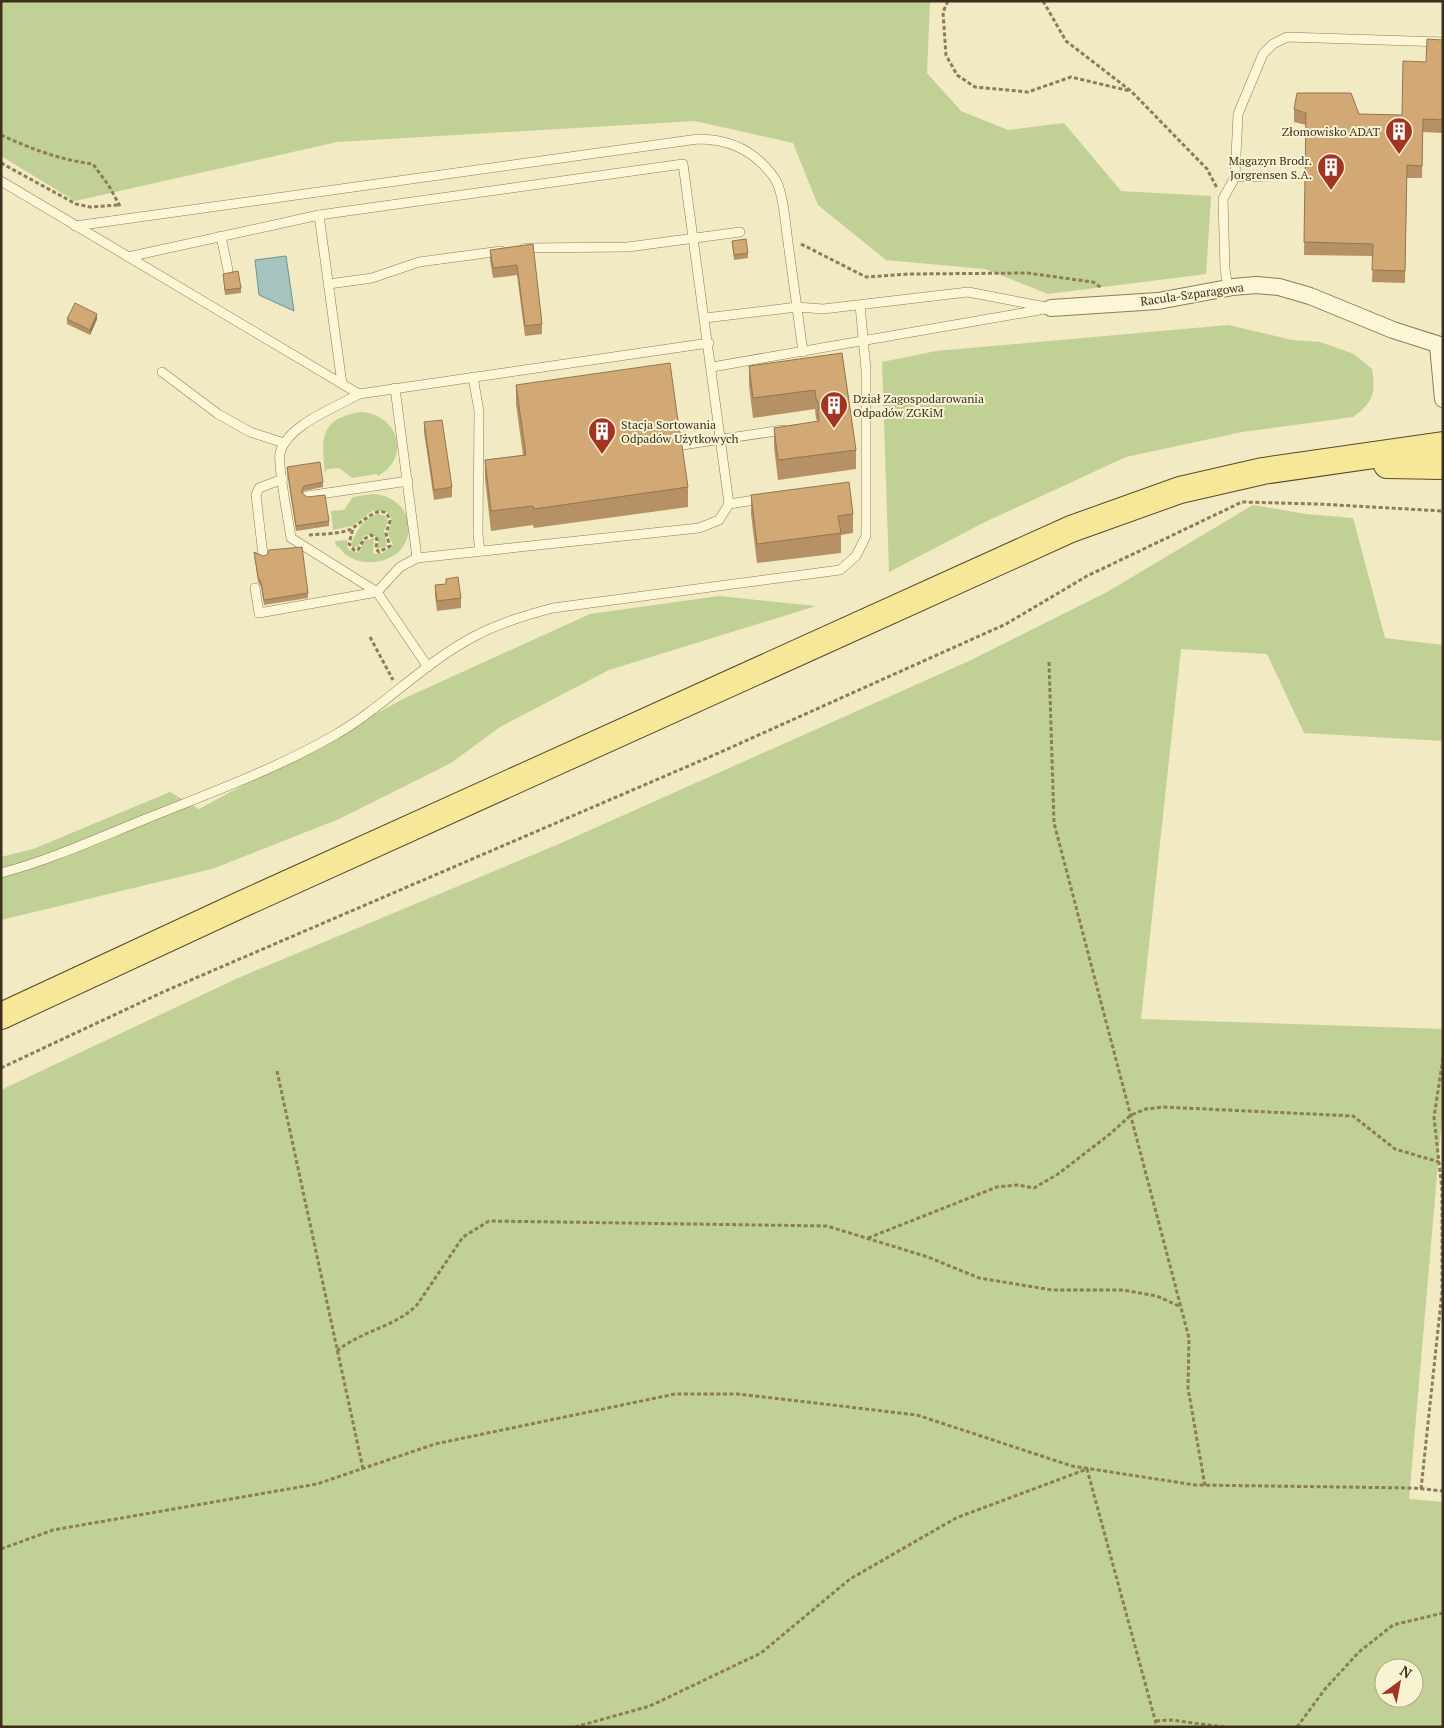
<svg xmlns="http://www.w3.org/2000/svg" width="1444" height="1728" font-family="'PT Serif',serif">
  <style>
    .green { fill: #c1d095; fill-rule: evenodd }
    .water { fill: #a5c4bf; stroke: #6b938f }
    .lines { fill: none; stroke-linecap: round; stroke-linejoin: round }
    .service-casing { stroke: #8d7c58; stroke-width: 10 }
    .minor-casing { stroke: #8d7c58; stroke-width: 18 }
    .primary-casing { stroke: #5a482c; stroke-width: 28 }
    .path { stroke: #8d7c58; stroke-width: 3; stroke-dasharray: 4 2.5; stroke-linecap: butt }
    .service { stroke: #fbf6d6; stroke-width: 9 }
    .minor { stroke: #fbf6d6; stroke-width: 16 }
    .primary { stroke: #f7e798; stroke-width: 26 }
    .wall { fill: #b59165 }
    .shaded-wall { fill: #937652 }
    .building { fill: #d2a975; stroke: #937652 }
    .labels { text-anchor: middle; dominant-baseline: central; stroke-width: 4; stroke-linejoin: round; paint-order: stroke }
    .poi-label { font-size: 12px; fill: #3c301d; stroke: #f8f3d3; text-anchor: end }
    .street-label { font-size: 12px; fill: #3c301d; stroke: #f8f3d3 }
  </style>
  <rect width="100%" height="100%" fill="#f1eac2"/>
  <!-- green -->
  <g class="green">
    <polygon points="1,1 930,1 927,73 961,111 1008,130 1064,123 1121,191 1211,196 1206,274 1048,294 985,269 886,260 818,205 793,143 695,121 337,142 75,201 1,156"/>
    <path d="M 1228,325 L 1292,340 L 1320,342 L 1354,354 L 1372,369 C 1376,393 1373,403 1353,417 L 1242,432 L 1126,457 L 985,522 L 889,572 L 882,362 L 936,351 Z"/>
    <path d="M 360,412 C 398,413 412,458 378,476 L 377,474 L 352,478 L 339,468 L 327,469 L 325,473 C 321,437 320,419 360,412 Z"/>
    <path d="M 372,494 C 400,494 420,523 402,548 C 388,567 350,567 339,547 L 336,546 L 335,541 L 347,540 L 347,546 L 349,550 L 359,553 L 364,541 L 374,538 L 373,554 L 383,553 L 393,545 L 388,534 C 390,524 396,518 385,511 L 372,511 L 352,526 L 333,530 L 331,511 L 344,510 L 353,497 Z"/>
    <path d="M 1253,505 L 1306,514 L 1353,518 L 1385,638 L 1443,645 L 1443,741 L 1304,733 L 1267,654 L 1181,649 L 1141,1019 L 1443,1029 L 1443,1105 L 1409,1499 L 1443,1502 L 1443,1727 L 1,1727 L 1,1090 L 238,978 L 559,844 L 969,661 L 1107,592 ZM 1384,1668 L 1414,1668 L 1414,1698 L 1384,1698 Z"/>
    <path d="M 379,514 L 385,516 L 388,521 L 384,531 L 387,546 L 378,549 L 378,538 L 371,534 L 364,536 L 358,546 L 353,548 L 351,544 C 357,531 363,517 379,514 Z"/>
    <polygon points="719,596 816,606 609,670 500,727 451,763 339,819 212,869 1,920 1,857 33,849 170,792 199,809 405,698 590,614"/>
  </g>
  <!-- water -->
  <polygon class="water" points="286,256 294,311 259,295 255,260"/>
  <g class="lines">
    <!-- service casing -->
    <g class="service-casing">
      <g id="service">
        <polyline points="1235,177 1238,114 1263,54 1273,44 1287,37 1443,42"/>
        <polyline points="1,181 359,394 709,343"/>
        <path d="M 319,215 L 683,164 L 729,504 L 719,520 L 699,528 L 417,558 L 400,567 L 377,592 L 291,538 C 289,523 277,463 280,453 C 287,425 335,408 359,394"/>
        <path d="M 75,226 L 698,139 C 730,139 756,151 775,179 C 783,191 785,220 787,235 C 792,274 798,313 803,352"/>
        <polyline points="221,236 228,270"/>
        <polyline points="524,248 628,247 740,232"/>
        <polyline points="128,257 319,215 342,384"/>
        <polyline points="329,284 372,278 419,262 501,251"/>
        <polyline points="1228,288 1225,269 1223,199 1235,177 1271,176"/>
        <polyline points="705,318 797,307 823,309 968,292 1051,308 712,367"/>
        <polyline points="162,372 218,414 250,432 284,443"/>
        <polyline points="473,377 479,411 478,535 480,551"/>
        <polyline points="395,388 417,558"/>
        <polyline points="682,445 783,430"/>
        <polyline points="307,496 408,481"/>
        <polyline points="729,504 761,499"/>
        <polyline points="263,555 256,495 259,488 283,479"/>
        <polyline points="255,588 259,613 377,592 428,667"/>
        <path d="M 1,873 C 50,860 96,839 143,820 C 207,794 272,771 333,736 C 383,708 423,663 475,636 C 499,623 526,615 553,608 L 840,570 L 856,556 L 866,536 L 866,370 L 860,305"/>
      </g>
    </g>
    <!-- minor casing -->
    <g class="minor-casing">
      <g id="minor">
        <polyline points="1051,308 1158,301 1233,287 1256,285 1279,287 1310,296 1393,330 1443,346"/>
        <polyline points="1438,346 1443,399"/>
      </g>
    </g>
    <!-- primary casing -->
    <g class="primary-casing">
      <g id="primary">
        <polyline points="1387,465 1443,466"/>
        <polyline points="1,1016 240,905 1071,529 1180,490 1263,471 1443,445"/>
      </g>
    </g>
    <!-- path -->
    <g class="path">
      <polyline points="948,1 943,12 946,55 957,75 975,87 1028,92 1071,77 1130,91"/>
      <polyline points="1043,1 1066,41 1131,91 1207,169 1217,188"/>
      <path d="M 1,135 C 31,149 61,160 93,164 L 109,186 L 121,208"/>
      <polyline points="1,163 76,204 90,207 119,205"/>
      <polyline points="801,244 866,277 909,274 1027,273 1093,282 1102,288"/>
      <path d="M 309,535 C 322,534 337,534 349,530 C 359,526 384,497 390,521 L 386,534 L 390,546 L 379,552 L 376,549 L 377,539 L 371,535 L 364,539 L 358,550 L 354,550 L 349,544 L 353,528"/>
      <polyline points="370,637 393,680"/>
      <polyline points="1049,662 1054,823 1189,1338 1188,1388 1205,1486"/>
      <polyline points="1,1068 163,992 714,755 1006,624 1087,576 1242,502 1318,504 1443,511"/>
      <polyline points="277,1071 363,1469"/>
      <polyline points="868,1238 997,1187 1018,1185 1034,1188 1058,1174 1110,1134 1131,1115 1146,1109 1163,1107 1353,1116 1395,1149 1439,1162"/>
      <path d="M 337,1351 C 361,1331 395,1327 417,1305 L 463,1237 L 489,1221 L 827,1226 L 928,1257 L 979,1278 L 1052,1290 L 1123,1290 L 1157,1296 L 1181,1307"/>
      <polyline points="1421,1489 1442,1292 1442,1190 1434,1117 1443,1058"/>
      <polyline points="1,1549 53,1530 317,1484 435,1444 675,1394 738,1394 917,1415 1072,1466 1195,1485 1414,1488 1443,1491"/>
      <polyline points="1156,1721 1171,1720 1224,1727"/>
      <polyline points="575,1727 650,1706 761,1653 850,1579 956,1518 1087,1469 1157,1727"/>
      <polyline points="1297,1727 1325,1689 1359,1652 1393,1625 1443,1613"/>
    </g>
    <!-- service -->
    <use href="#service" class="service"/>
    <!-- minor -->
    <use href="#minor" class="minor"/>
    <!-- primary -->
    <use href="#primary" class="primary"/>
  </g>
  <!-- wall -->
  <g class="wall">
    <polygon points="1443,40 1443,133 1423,132 1422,178 1407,178 1405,283 1372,282 1373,256 1304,255 1306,125 1294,122 1294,109 1359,114 1402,115"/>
    <polygon points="732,241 748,253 748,258 734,260"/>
    <polygon points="533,244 542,324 542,334 525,336 517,275 493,278 490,260 490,250"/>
    <polygon points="223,274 241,288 241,293 225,295"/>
    <polygon points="67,319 97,319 90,335 67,324"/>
    <polygon points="842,353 856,450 856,469 778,480 774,447 774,428 818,421 816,419 815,409 753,418 749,386 749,366"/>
    <polygon points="516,385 678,429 688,487 688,507 534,528 533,525 491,531 485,479 485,460 523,455 516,404"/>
    <polygon points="424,422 452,487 452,497 434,500 424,432"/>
    <polygon points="287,467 323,482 323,487 304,491 302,494 329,521 329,526 296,531 287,472"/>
    <polygon points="751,495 853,514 853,533 841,535 841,553 757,563 751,514"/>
    <polygon points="254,552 308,593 308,598 264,605 261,587 258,582"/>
    <polygon points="446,579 461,598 461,608 437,611 435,595 435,585 446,584"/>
  </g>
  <!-- shaded-wall -->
  <g class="shaded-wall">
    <polygon points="97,314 97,319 90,335 90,330"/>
    <polygon points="678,421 678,440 676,426"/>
  </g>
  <!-- building -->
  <g class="building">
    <polygon points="1427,39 1443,40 1443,120 1423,119 1422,166 1407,165 1405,271 1372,270 1373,244 1304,242 1306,113 1294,109 1297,93 1351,93 1359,114 1402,115 1403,61 1426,62"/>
    <polygon points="746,239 748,253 734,255 732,241"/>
    <polygon points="533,244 542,324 525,326 517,265 493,268 490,250"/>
    <polygon points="238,271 241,288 225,290 223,274"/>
    <polygon points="75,303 97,314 90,330 67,319"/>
    <polygon points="842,353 856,450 778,460 774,428 819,421 818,410 820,405 816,399 815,390 753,398 749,366"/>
    <polygon points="670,363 678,421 676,426 680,432 688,487 534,509 533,506 491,511 485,460 526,455 516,385"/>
    <polygon points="442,420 452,487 434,490 424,422"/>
    <polygon points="320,462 323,482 304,486 301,492 307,497 325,495 329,521 296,526 287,467"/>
    <polygon points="849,482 853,514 838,516 841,533 757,544 751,495"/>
    <polygon points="302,547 308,593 264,600 261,582 258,577 254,552 263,556 267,555 269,550"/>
    <polygon points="458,577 461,598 437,601 435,585 446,584 446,579"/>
  </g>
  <!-- icons -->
  <defs>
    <g id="building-pin" transform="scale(1.4375)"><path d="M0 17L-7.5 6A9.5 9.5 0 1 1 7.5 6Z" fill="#a13423" stroke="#f8f3d3"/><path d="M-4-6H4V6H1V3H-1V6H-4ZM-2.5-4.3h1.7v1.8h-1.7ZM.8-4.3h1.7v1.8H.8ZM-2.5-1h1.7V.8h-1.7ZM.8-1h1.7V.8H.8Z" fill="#fff"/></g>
  </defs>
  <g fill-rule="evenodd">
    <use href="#building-pin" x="1399" y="131"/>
    <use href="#building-pin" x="1331" y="167"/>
    <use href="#building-pin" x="834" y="405"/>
    <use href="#building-pin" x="602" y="431"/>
  </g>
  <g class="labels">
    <!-- poi labels -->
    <g class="poi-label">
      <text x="1380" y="131">Złomowisko ADAT</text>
      <text x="1312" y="160">Magazyn Brodr.<tspan x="1312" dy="14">Jorgrensen S.A.</tspan></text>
      <text x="853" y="398" text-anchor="start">Dział Zagospodarowania<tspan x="853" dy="14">Odpadów ZGKiM</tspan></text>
      <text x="621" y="424" text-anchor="start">Stacja Sortowania<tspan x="621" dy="14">Odpadów Użytkowych</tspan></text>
    </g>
    <!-- street labels -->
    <g class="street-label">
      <text transform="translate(1192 294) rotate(-8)">Racula-Szparagowa</text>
    </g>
  </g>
  <!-- border -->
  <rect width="1444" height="1728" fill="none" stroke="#3c301d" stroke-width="5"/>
  <!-- north arrow -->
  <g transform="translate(1399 1683) rotate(32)"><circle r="24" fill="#f8f3d3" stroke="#ada58a"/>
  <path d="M0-4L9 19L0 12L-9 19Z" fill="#a13423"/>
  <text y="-8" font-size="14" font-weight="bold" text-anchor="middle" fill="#3c301d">N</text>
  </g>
</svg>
